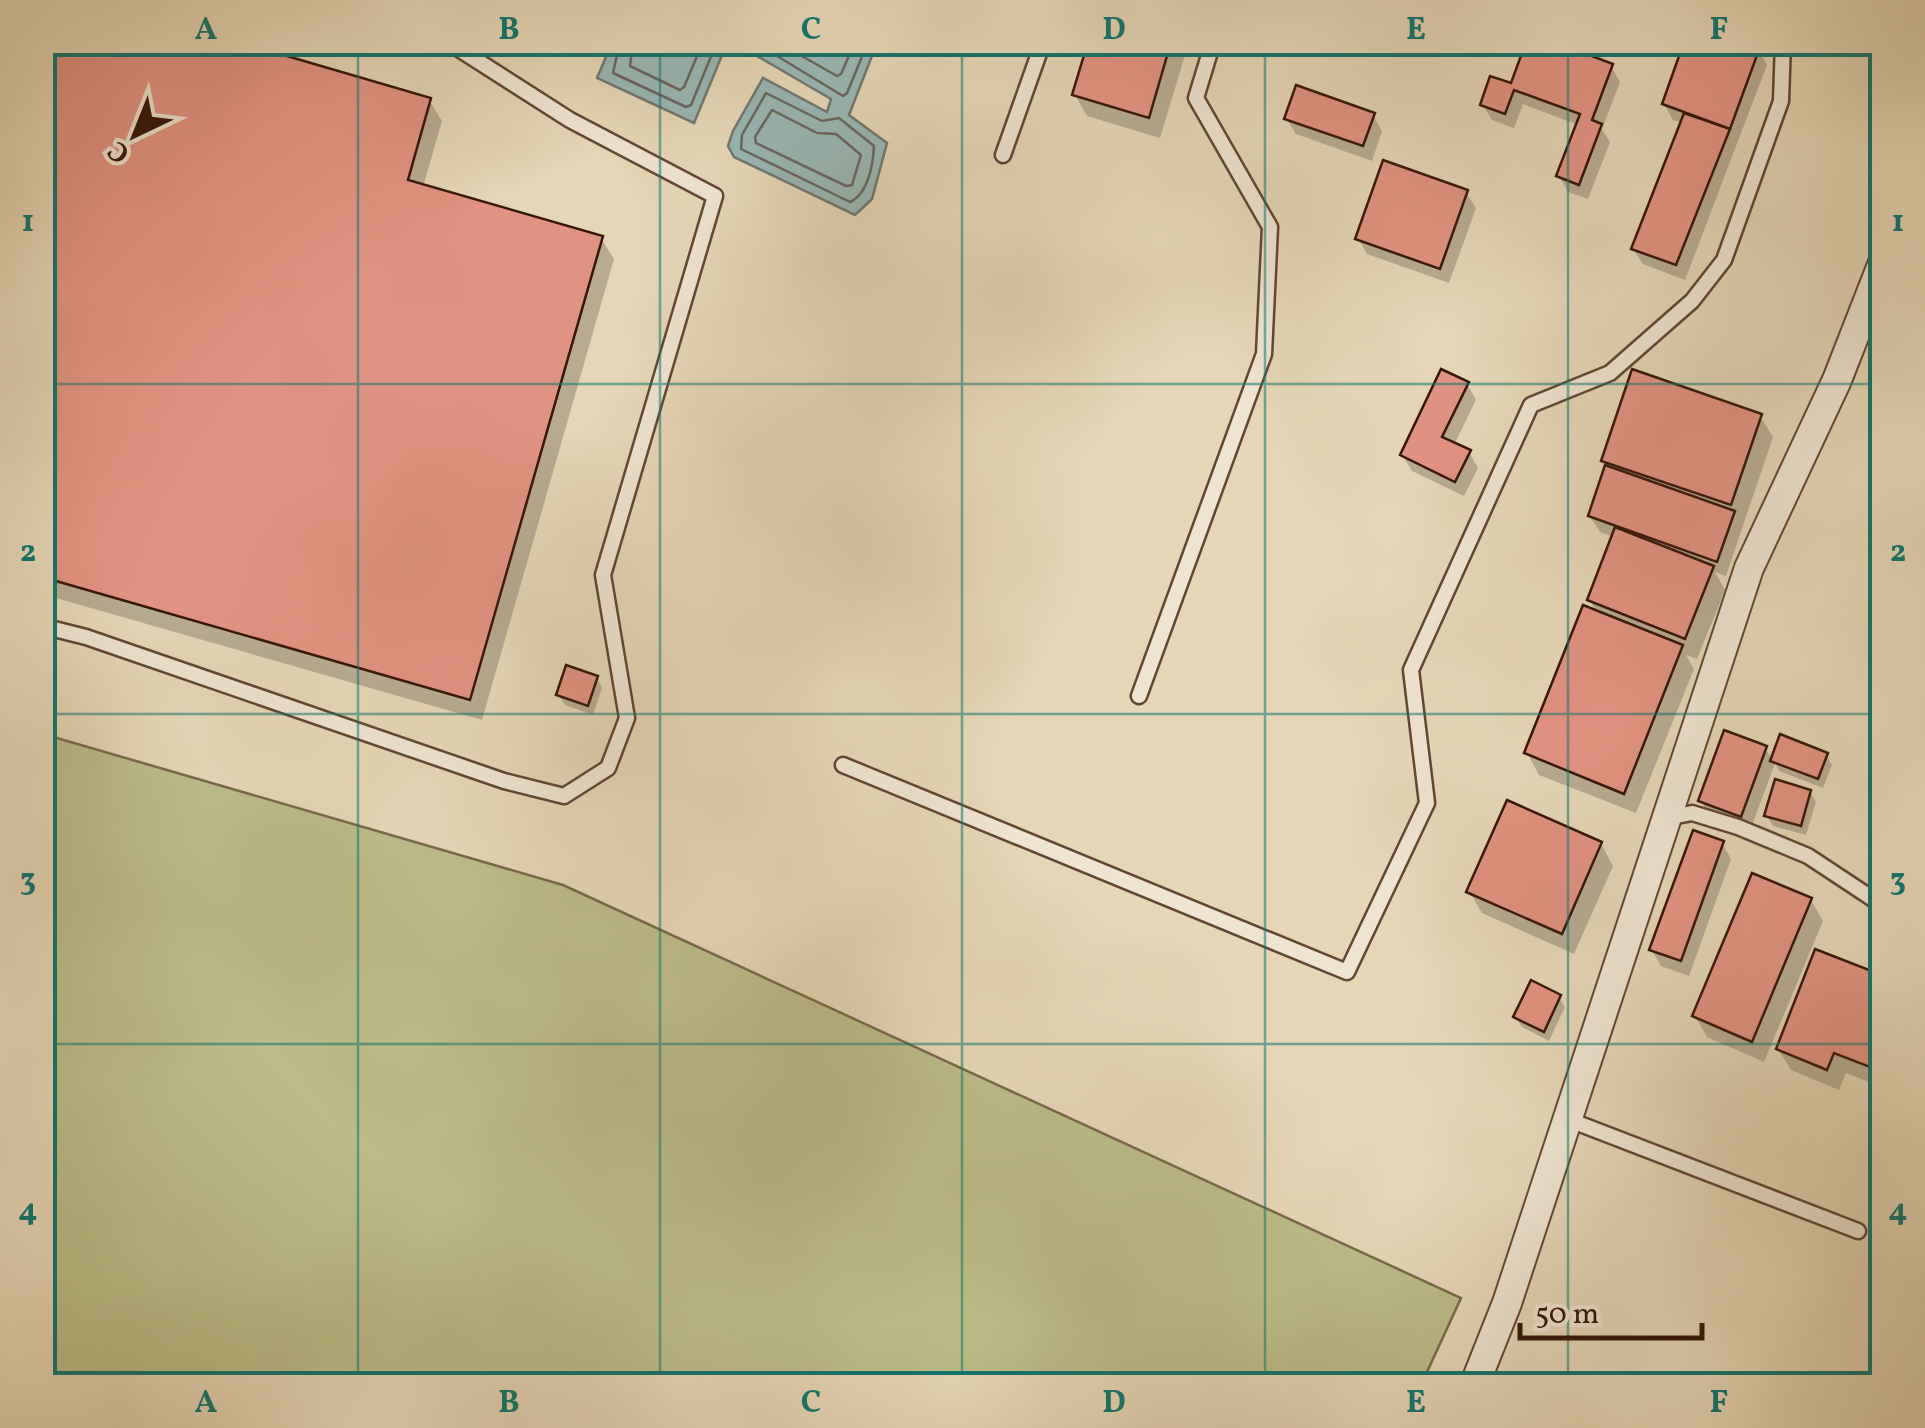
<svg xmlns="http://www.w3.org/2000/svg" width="1925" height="1428" font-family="Vollkorn,serif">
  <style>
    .green { fill: #bcbc88; stroke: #796948; stroke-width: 2.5 }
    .water { fill: #98b7b4; stroke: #71776f; stroke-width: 2.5 }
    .shadow { fill: #0003 }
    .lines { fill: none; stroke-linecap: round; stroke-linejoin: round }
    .shore { stroke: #67665e; stroke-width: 2.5 }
    .building { fill: #e19381; stroke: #361607; stroke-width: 2.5 }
    .lane-casing { stroke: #624632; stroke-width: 19 }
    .street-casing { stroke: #624632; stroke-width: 32 }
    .lane { stroke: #efe4cf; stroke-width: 14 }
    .street { stroke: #efe4cf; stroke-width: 28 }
    .grid { fill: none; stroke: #0f766e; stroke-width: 2.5; stroke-opacity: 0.55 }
    .neatline { fill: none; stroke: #0f766e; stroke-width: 4 }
    .grid-label { font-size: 32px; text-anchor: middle; font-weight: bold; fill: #0f766e }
  </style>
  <rect width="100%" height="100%" fill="#e6d6b5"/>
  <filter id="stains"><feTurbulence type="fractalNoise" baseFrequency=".002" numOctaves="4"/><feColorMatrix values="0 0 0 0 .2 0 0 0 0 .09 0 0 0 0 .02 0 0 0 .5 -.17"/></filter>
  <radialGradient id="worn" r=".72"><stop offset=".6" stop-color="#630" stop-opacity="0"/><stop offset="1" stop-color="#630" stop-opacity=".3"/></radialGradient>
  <!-- green -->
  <polygon class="green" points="43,734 563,885 1461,1298 1421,1385 43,1385"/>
  <!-- water -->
  <polygon class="water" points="612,43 877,43 849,115 887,143 872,199 855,215 734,157 728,146 733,131 763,78 827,112 831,99 745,49 725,48 694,123 597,78"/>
  <!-- shadow -->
  <g class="shadow">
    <polygon points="42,42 429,100 442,121 423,187 601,238 614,259 482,720 42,594"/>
    <polygon points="1090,42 1189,42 1160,138 1087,116 1075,95"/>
    <polygon points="1824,42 1882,42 1882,59 1828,50"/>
    <polygon points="1758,49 1767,65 1685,280 1643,264 1633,249 1683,123 1673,120 1664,104"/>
    <polygon points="1611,66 1620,82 1602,129 1610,142 1588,199 1568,192 1559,176 1578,125 1523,104 1514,128 1492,120 1482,104 1513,87"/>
    <polygon points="1373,115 1382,131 1372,161 1296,134 1286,118"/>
    <polygon points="1466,192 1476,208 1449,283 1367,254 1358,238"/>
    <polygon points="1467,384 1476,400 1454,445 1469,452 1478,468 1464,496 1412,471 1402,455"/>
    <polygon points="1760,416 1773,437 1726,576 1715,572 1725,590 1697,659 1686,655 1694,669 1636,813 1539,775 1527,753 1597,614 1590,600 1614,537 1600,532 1590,516 1607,467 1604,460"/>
    <polygon points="597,678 602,688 593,715 565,705 559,695"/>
    <polygon points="1765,748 1773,761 1826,755 1832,765 1823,788 1779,771 1775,763 1750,831 1710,817 1701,801"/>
    <polygon points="1810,792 1816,802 1806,835 1773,826 1767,816"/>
    <polygon points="1722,843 1731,859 1689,976 1661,966 1652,950"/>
    <polygon points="1601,844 1613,866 1574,954 1482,913 1469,891"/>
    <polygon points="1811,900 1823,921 1764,1062 1707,1037 1695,1016"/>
    <polygon points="1816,952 1882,978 1882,1087 1846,1073 1839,1090 1791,1070 1778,1049"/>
    <polygon points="1559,997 1565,1007 1549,1041 1522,1027 1516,1017"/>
  </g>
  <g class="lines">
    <!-- shore -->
    <g class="shore">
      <polyline points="620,42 613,73 686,107 691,105 717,42"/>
      <polyline points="633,42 630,66 680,90 684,87 703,42"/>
      <polyline points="754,42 843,96 847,93 868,42"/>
      <polyline points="777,42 837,76 841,74 855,42"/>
      <path d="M 766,93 L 822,121 L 839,118 L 874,146 C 873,165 868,194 850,202 L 741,149 L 742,135 Z"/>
      <polygon points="772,110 817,133 836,134 861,155 852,185 846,186 756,143 755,137"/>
    </g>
  </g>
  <!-- building -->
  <g class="building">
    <polygon points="42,42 239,42 431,98 408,180 603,236 470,700 42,577"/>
    <polygon points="1088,42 1171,42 1149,118 1072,95"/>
    <polygon points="1526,42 1555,42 1613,64 1592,120 1602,124 1579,185 1556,176 1580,114 1514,90 1505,114 1480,105 1490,76 1511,83"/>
    <polygon points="1684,42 1747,42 1760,47 1730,129 1662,104"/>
    <polygon points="1296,85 1375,113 1363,146 1284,119"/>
    <polygon points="1684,113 1730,129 1676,265 1631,249"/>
    <polygon points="1383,160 1468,190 1440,269 1355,239"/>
    <polygon points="1441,369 1469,382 1442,437 1471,450 1455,482 1400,455"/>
    <polygon points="1632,369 1762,414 1731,505 1601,461"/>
    <polygon points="1605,465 1735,511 1717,562 1588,516"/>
    <polygon points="1615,527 1714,566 1685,639 1587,600"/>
    <polygon points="1583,605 1683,645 1624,794 1524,753"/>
    <polygon points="566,665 598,676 588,706 556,695"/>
    <polygon points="1724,730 1767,746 1741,817 1698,801"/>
    <polygon points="1780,734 1828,753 1818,779 1770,761"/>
    <polygon points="1775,779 1811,790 1801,826 1764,816"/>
    <polygon points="1507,800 1602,842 1562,934 1466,892"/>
    <polygon points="1693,830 1724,841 1681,961 1649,950"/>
    <polygon points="1752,873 1812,898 1752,1042 1692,1016"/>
    <polygon points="1815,949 1882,975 1882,1051 1875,1069 1834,1053 1827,1070 1776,1049"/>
    <polygon points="1531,980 1561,995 1544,1032 1513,1017"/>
  </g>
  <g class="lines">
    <!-- lane casing -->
    <g class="lane-casing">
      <g id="lane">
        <polyline points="1003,155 1043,42"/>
        <polyline points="42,626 86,637 504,781 564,796 608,768 627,718 603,575 715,196 570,120 448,42"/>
        <polyline points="1139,696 1264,354 1270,227 1196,98 1213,42"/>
        <polyline points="843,765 1347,972 1427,803 1411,670 1531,405 1610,373 1692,301 1724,260 1781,101 1783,42"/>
        <polyline points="1666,818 1692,813 1738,827 1808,856 1882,905"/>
        <polyline points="1567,1119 1858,1231"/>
      </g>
    </g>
    <!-- street casing -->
    <g class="street-casing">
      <polyline id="street" points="1474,1386 1507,1303 1749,568 1837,380 1882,265"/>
    </g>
    <!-- lane -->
    <use href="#lane" class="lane"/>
    <!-- street -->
    <use href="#street" class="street"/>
  </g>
  <!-- grid -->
  <path class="grid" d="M 358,42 L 358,1386M 660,42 L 660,1386M 962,42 L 962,1386M 1265,42 L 1265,1386M 1568,42 L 1568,1386M 42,384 L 1882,384M 42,714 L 1882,714M 42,1044 L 1882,1044"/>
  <!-- margin -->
  <rect width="1925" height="1428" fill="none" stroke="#e6d6b5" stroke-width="110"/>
  <!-- north arrow -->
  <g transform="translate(135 135) rotate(223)" stroke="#efe4cf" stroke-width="8" paint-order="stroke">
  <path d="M0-8L18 38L0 25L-18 38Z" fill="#361607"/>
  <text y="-15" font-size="28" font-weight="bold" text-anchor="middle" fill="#361607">С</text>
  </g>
  <!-- scale -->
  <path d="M1520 1323v15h182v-15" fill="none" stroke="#361607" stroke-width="5"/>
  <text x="1535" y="1323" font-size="30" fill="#361607" stroke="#efe4cf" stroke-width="8" paint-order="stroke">50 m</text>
  <rect x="55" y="55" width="1815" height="1318" class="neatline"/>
  <g class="grid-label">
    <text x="206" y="39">A</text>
    <text x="509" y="39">B</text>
    <text x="811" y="39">C</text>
    <text x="1114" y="39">D</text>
    <text x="1416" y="39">E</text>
    <text x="1719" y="39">F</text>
    <text x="28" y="231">1</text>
    <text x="1898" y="231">1</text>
    <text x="28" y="561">2</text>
    <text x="1898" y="561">2</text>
    <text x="28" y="890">3</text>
    <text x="1898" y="890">3</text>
    <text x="28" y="1220">4</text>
    <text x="1898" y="1220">4</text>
    <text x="206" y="1412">A</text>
    <text x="509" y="1412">B</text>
    <text x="811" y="1412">C</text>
    <text x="1114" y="1412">D</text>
    <text x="1416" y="1412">E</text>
    <text x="1719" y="1412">F</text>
  </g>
  <rect width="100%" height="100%" filter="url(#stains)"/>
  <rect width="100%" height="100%" fill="url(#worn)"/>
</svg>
